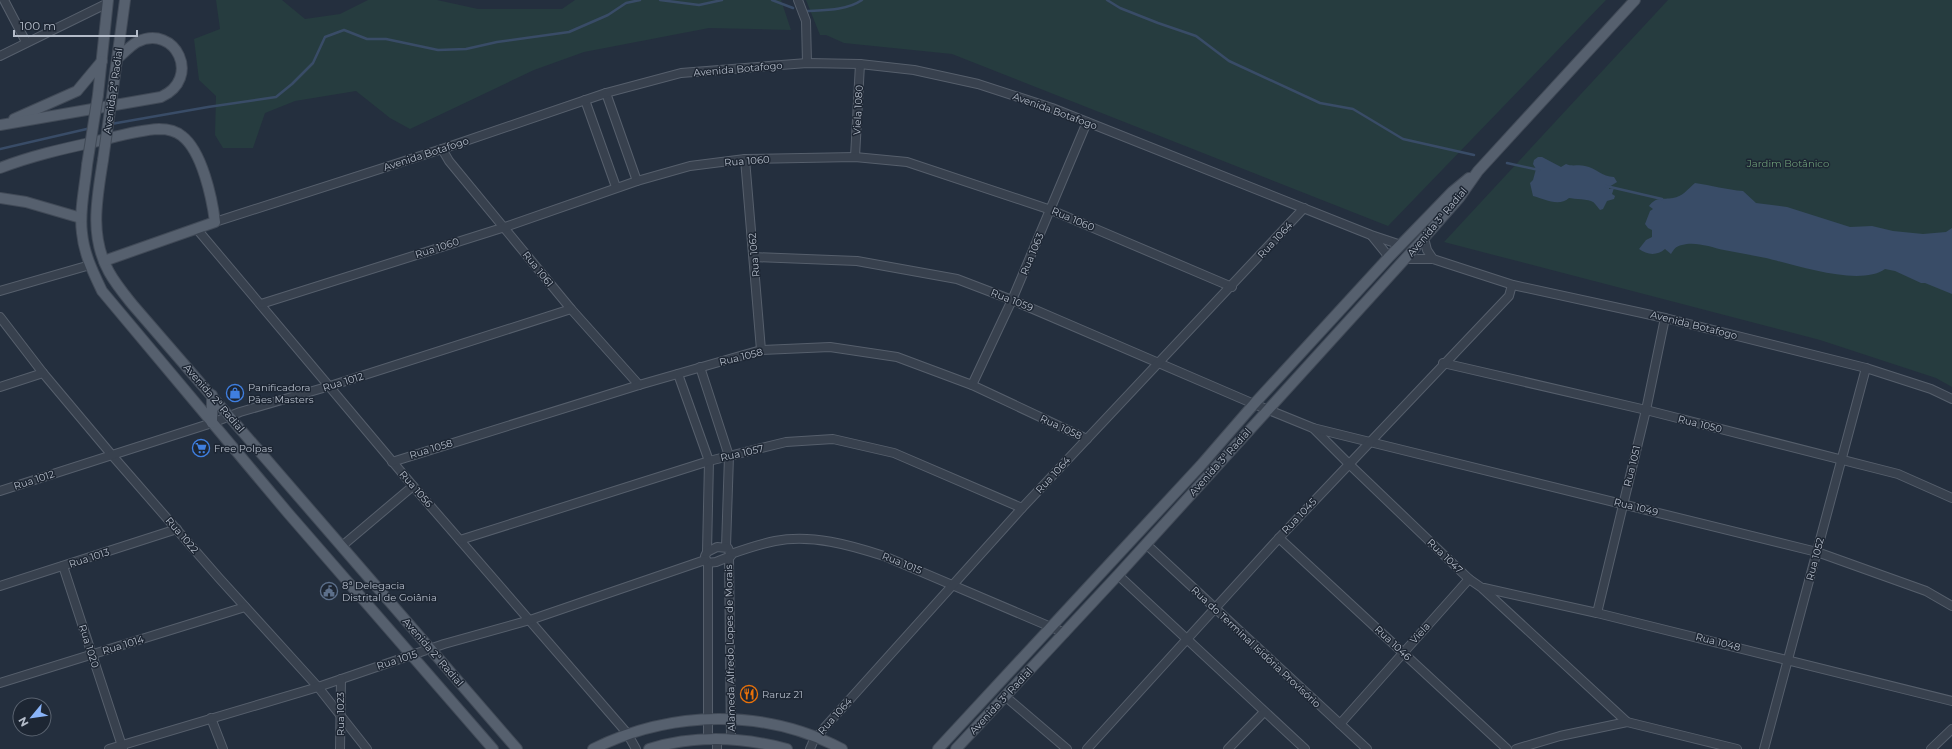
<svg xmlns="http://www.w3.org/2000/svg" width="1952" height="749" font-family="Montserrat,sans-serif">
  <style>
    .green { fill: #263c3f }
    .water { fill: #394c67 }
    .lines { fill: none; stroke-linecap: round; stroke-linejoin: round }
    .stream { stroke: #394c67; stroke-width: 2.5 }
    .minor-casing { stroke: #565f6c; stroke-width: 10 }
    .major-casing { stroke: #414a57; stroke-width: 12 }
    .minor { stroke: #38414e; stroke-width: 8 }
    .major { stroke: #56606e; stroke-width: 10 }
    .major-bridge-casing { stroke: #414a57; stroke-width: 12; stroke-linecap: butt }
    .major-bridge { stroke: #56606e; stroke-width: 10 }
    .labels { text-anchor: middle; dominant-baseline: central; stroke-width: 3; stroke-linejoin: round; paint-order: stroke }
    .street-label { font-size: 10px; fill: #b4bcc9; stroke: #1d2633 }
    .park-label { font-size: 10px; fill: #6b9a76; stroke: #1d2633 }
    .poi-label { font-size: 10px; fill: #b4bcc9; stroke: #1d2633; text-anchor: start }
  </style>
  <rect width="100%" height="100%" fill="#242f3e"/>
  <!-- green -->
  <g class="green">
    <polygon points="216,0 282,0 305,19 340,14 368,0 437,0 478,9 562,9 575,0 781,0 791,30 709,28 584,52 534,70 410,129 390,118 356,91 295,101 265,113 253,148 223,148 215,135 216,96 199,80 194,39 220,29"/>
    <polygon points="806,0 1606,0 1388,226 952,54 844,43 826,35 820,35"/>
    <polygon points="1668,0 1952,0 1952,387 1936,378 1820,340 1444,242"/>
  </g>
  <!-- water -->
  <g class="water">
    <path d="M 1538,157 L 1542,157 L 1561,167 L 1566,164 C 1573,167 1578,164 1585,166 C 1596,168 1602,177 1614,177 L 1617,182 L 1609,187 L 1609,189 L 1614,188 L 1612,194 L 1615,196 L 1614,199 L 1607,201 L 1603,209 L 1600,210 C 1598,208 1595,203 1593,202 C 1589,199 1574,199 1569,198 C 1559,207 1544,199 1533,196 L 1530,183 L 1533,180 L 1536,169 L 1533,164 L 1534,160 Z"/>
    <path d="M 1695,183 C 1711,185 1727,190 1743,191 L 1756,203 L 1787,207 L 1850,227 L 1872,226 L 1893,231 L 1923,234 L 1946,232 L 1952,228 L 1952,294 L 1925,283 L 1921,283 L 1895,271 L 1885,269 C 1860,287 1795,265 1766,258 C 1752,255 1738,253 1724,250 C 1711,247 1695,241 1682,245 C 1676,246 1674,249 1671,254 L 1665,249 C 1657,256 1647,255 1639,249 L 1646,240 L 1652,237 L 1652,230 L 1648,228 L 1645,224 L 1650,211 L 1653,209 L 1649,206 C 1657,196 1662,200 1673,198 C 1682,197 1688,189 1695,183 Z"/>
  </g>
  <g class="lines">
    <!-- stream -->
    <g class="stream">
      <polyline points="660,0 699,5 722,0"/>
      <polyline points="772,0 793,8"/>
      <polyline points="1107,0 1120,8 1158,23 1196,36 1229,61 1320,103 1353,109 1403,139 1474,155"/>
      <path d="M 806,11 C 824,10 846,11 862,0"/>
      <polyline points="111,124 208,107 276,97 292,84 313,63 325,37 344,30 367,39 386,39 438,50 466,49 497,42 569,32 608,15 626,3 640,0"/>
      <polyline points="0,149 91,128"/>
      <polyline points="1507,163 1539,170"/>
      <polyline points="1606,186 1662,199"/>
    </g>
    <!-- minor casing -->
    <g class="minor-casing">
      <g id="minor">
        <polyline points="4,0 26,42"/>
        <polyline points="798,0 806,21 807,63"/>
        <polyline points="0,56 108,3"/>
        <polyline points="606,93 637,181"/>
        <polyline points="585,100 616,187"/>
        <polyline points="442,149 449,161 571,309 639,385"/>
        <polyline points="855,157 860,64"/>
        <polyline points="745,159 761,350"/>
        <polyline points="215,222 442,149 606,93 681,73 807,63 860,64 914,70 978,84 1052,108 1371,235 1401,245"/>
        <polyline points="196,228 413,486 627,733 636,749"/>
        <polyline points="1372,236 1389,257"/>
        <polyline points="1424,238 1427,250 1433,259"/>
        <polyline points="754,257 857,261 957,279 1012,300 1254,404 1313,428 1349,464 1469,579 1482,588 1627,722"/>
        <polyline points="1405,259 1433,259 1513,285 1665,318 1866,368 1931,389 1952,399"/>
        <polyline points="0,291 90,265"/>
        <polyline points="261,304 505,227 637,181 690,166 745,159 855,157 907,162 1051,210 1232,287"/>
        <polyline points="0,317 43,373 111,454 219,578 318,687 367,749"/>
        <polyline points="1443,363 1646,410 1898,474 1952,498"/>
        <polyline points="700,367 729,456 726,547"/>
        <polyline points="678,374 709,461 707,552"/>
        <polyline points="972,385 1012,300 1087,122"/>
        <polyline points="0,387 43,373"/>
        <polyline points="1313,428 1817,552 1926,591 1952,606"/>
        <polyline points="392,462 639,385 761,350 830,347 897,357 972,385 1087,439"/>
        <polyline points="0,491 212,423 240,412 330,386 571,309"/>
        <polyline points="1279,538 1507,749"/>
        <polyline points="460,540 709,461 786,442 833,439 894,453 1022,508"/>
        <polyline points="1146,544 1367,749"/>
        <polyline points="342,546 413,486"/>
        <polygon points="717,547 728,548 731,556 716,562 707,563 705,556 707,552"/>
        <path d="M 731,554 C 745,549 760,544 775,541 C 812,534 850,545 884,556 L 1065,633"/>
        <polyline points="729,558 731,739"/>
        <polyline points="63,566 123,749"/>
        <polyline points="1118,575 1305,749"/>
        <polyline points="0,586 177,529"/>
        <polyline points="1484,588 1597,613 1952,701"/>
        <polyline points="1597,613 1646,410 1665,318"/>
        <polyline points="0,683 245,607"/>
        <polyline points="1006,697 1067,749"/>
        <polyline points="211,718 223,749"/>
        <polyline points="1340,724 1469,579"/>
        <polyline points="708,739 708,563"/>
        <polyline points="717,739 717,749"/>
        <polyline points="109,749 318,687 444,644 530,620 705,560"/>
        <polyline points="340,749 341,679"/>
        <polyline points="810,749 813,742 825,727 1022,508 1304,208"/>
        <polyline points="1087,749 1279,538 1509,296 1512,285"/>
        <polyline points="1228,749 1264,712"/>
        <polyline points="1516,749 1560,736 1627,722 1737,749"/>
        <polyline points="1764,749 1866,368"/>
        <polyline points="1931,749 1952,729"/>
      </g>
    </g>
    <!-- major casing -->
    <g class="major-casing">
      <g id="major">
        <polyline points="113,89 125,0"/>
        <polyline points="98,95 108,0"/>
        <polyline points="14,119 77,91 102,61"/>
        <path d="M 0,125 L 161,97 C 202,79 176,23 137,42 C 130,46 124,53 118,58"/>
        <path d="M 103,160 C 97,198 89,236 109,272 C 115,283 124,294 132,304 L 517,749"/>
        <path d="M 87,165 C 85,187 79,211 82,233 C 84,254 93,272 102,291 L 288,513 L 493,749"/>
        <path d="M 0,168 C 31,156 62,149 94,142 C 115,137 137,130 159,129 C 167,129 176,131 182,136 C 202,151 212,198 215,222 L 104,261"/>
        <polyline points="0,198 26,202 81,218"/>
        <polyline points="212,423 212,395"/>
        <path d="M 593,749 C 671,710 765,708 842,749"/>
        <path d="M 649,749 C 694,735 742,737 787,749"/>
        <polyline points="938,749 1202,464 1254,404 1389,257 1452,192 1469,178"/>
        <polyline points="956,749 1118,575 1424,238 1459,198 1478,171 1635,0"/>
      </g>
    </g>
    <!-- minor -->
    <use href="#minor" class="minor"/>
    <!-- major -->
    <use href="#major" class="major"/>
    <!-- major-bridge casing -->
    <g class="major-bridge-casing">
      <g id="major-bridge">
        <polyline points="103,160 113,89"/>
        <polyline points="87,165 98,95"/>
      </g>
    </g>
    <!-- major-bridge -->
    <use href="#major-bridge" class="major-bridge"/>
  </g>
  <!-- icons -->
  <defs>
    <g id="shop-ring" transform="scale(0.9)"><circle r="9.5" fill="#1d2633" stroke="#3f7fe0" stroke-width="1.5"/><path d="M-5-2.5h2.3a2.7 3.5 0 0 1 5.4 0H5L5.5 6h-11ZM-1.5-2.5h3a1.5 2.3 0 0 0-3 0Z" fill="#3f7fe0"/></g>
    <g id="supermarket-ring" transform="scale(0.9)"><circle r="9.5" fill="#1d2633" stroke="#3f7fe0" stroke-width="1.5"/><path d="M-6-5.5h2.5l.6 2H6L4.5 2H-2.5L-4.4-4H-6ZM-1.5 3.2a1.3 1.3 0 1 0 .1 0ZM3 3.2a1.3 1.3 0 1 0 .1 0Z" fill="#3f7fe0"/></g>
    <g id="civic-ring" transform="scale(0.9)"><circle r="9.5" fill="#1d2633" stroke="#5c6f8a" stroke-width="1.5"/><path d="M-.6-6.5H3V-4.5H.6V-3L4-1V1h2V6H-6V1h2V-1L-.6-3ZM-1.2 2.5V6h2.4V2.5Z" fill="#5c6f8a"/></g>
    <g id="restaurant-ring" transform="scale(0.9)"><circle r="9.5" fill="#1d2633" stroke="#e8710a" stroke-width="1.5"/><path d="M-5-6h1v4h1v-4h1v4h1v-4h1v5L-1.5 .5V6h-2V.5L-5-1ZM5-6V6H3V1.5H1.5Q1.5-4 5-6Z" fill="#e8710a"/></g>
  </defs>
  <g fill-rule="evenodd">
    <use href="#shop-ring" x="235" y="393"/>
    <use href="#supermarket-ring" x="201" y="448"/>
    <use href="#civic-ring" x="329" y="591"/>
    <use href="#restaurant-ring" x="749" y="694"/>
  </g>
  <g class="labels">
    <!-- street labels -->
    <g class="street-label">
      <text transform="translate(738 69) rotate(-5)">Avenida Botafogo</text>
      <text transform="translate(113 91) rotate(-82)">Avenida 2ª Radial</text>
      <text transform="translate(858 110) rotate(-87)">Viela 1080</text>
      <text transform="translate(1055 111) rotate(20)">Avenida Botafogo</text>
      <text transform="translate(426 154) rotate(-18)">Avenida Botafogo</text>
      <text transform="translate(747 161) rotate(-4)">Rua 1060</text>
      <text transform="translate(1073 219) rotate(23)">Rua 1060</text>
      <text transform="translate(1437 222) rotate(-50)">Avenida 3ª Radial</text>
      <text transform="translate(1275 240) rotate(-47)">Rua 1064</text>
      <text transform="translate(437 248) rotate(-18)">Rua 1060</text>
      <text transform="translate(1032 254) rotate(-67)">Rua 1063</text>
      <text transform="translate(754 255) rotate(-95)">Rua 1062</text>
      <text transform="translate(538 269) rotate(51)">Rua 1061</text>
      <text transform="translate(1012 300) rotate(22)">Rua 1059</text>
      <text transform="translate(1694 325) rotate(14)">Avenida Botafogo</text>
      <text transform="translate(741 357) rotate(-14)">Rua 1058</text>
      <text transform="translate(343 382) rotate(-17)">Rua 1012</text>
      <text transform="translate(214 398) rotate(49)">Avenida 2ª Radial</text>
      <text transform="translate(1700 424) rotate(14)">Rua 1050</text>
      <text transform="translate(1061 427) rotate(25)">Rua 1058</text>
      <text transform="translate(431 449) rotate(-17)">Rua 1058</text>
      <text transform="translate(742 453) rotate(-13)">Rua 1057</text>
      <text transform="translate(1220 462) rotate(-48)">Avenida 3ª Radial</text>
      <text transform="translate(1632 466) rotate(-76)">Rua 1051</text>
      <text transform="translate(1053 475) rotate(-47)">Rua 1064</text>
      <text transform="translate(34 480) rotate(-18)">Rua 1012</text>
      <text transform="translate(416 489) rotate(49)">Rua 1056</text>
      <text transform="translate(1636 507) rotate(14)">Rua 1049</text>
      <text transform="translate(1299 516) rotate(-46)">Rua 1045</text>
      <text transform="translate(182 535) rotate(49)">Rua 1022</text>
      <text transform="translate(1445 556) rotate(44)">Rua 1047</text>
      <text transform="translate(89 558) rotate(-18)">Rua 1013</text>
      <text transform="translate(1815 559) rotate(-75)">Rua 1052</text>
      <text transform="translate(902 563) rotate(22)">Rua 1015</text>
      <text transform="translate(1420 633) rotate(-48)">Viela</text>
      <text transform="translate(1718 642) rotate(14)">Rua 1048</text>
      <text transform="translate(1393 643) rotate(43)">Rua 1046</text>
      <text transform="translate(123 645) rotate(-17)">Rua 1014</text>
      <text transform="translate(89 646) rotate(72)">Rua 1020</text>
      <text transform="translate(1256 647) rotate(43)">Rua do Terminal Isidória Provisório</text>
      <text transform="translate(730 648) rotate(-91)">Alameda Alfredo Lopes de Morais</text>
      <text transform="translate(433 652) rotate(49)">Avenida 2ª Radial</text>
      <text transform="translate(397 660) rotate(-18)">Rua 1015</text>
      <text transform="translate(1001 701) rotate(-47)">Avenida 3ª Radial</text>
      <text transform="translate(340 714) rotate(-90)">Rua 1023</text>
      <text transform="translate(835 716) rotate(-48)">Rua 1064</text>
    </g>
    <!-- park labels -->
    <g class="park-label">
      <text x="1788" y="163">Jardim Botânico</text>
    </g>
    <!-- poi labels -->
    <g class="poi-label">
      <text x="248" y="387">Panificadora<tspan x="248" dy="12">Pães Masters</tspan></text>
      <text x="214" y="448">Free Polpas</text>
      <text x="342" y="585">8ª Delegacia<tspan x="342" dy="12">Distrital de Goiânia</tspan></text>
      <text x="762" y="694">Raruz 21</text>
    </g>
  </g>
  <!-- north arrow -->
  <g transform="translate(32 717) rotate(241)"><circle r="19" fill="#1d2633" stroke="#59626f"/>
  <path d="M0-3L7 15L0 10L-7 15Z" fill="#8ab4f8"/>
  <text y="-6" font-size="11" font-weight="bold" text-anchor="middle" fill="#b4bcc9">N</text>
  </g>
  <!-- scale -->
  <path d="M14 30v6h123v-6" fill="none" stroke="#b4bcc9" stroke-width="2"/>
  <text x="20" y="30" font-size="12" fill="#b4bcc9" stroke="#1d2633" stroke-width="3" paint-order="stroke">100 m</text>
</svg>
